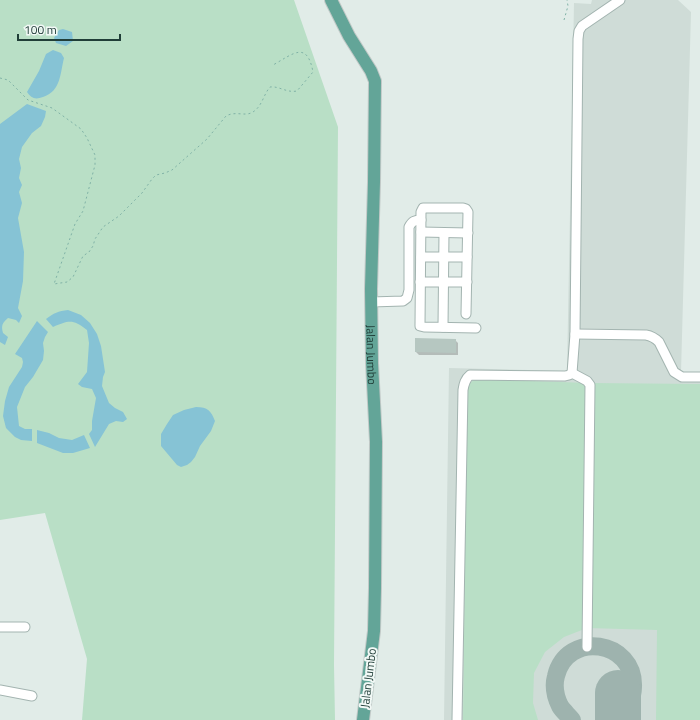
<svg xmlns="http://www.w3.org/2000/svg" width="700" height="720" font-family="'Titillium Web',sans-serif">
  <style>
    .built { fill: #cfdcd7 }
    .green { fill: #b9dfc6 }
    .water { fill: #86c3d5 }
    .shadow { fill: #0003 }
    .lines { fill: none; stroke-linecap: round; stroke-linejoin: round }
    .taxiway { stroke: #9eb3ae; stroke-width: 18 }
    .runway { stroke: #9eb3ae; stroke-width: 46 }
    .building { fill: #b6c7c1 }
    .minor-casing { stroke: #a3b4b0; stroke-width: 11 }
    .major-casing { stroke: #c1c9c7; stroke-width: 14 }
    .path { stroke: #80b2a6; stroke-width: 1; stroke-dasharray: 2 3; stroke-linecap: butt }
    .minor { stroke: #fff; stroke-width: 9 }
    .major { stroke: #63a598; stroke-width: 12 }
    .labels { text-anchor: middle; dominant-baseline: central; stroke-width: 4; stroke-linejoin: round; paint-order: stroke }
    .street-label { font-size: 12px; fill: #203e38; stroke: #f2f9f6 }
  </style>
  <rect width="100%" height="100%" fill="#e1ece8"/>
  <!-- built -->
  <polygon class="built" points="592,0 678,0 691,12 681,372 700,373 700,720 444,720 449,368 567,371 574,3 591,4"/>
  <!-- green -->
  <g class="green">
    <polygon points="0,0 294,0 338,127 334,665 335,720 82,720 87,659 45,513 0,520"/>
    <polygon points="475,379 589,383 700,384 700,720 656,720 657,630 587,628 564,637 545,652 534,673 533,703 538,720 463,720 467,391 469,384"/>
  </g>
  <!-- water -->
  <g class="water">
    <polygon points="63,29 72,32 73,41 66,46 56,43 54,38 59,30"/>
    <path d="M 53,50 L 61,53 L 64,58 C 60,74 61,91 43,97 C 35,100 31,98 27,92 L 39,71 L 46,54 Z"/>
    <path d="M 27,104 L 46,111 L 45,117 L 41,126 L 32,133 L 22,147 L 19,159 L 21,168 L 19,178 L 22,185 L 19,192 L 22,203 L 18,218 L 24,252 L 23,281 L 18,308 L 22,316 L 19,323 L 16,320 L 8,318 C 2,323 1,326 3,333 L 8,337 L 5,345 L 0,342 L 0,124 Z"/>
    <path d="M 68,310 L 81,315 L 90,323 L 97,334 L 101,346 L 105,372 L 103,377 L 102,386 L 109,403 L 115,408 L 123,412 L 127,419 L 123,422 L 116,421 L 109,424 L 95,447 L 89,434 L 92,430 L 92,421 L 96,398 L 92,389 L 82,387 L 78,384 L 87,372 L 89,343 L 87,330 C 73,319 69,320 53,327 L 46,319 C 54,313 58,311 68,310 Z"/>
    <polygon points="37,321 48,332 45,337 43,343 44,351 43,360 33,377 25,387 17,407 19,426 25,429 32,429 32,441 21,440 15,437 6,428 3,416 5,401 9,387 22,367 23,362 22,358 15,354"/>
    <path d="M 196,407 C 208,407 211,411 215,421 L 211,431 L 200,446 L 195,457 L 191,462 L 187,465 L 181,467 L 177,465 L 161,446 L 161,434 L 167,424 L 173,415 L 184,410 Z"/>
    <polygon points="37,430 49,433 59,438 72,440 84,435 90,448 73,453 63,453 37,443"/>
  </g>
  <!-- shadow -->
  <polygon class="shadow" points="455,340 458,343 458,355 419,355 416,352"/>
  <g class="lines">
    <!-- taxiway -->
    <path class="taxiway" d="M 572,720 C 568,715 563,711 560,706 C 555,696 553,687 556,676 C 567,630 635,640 633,687 C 633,698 628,709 625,720"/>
    <!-- runway -->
    <polyline class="runway" points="618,720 618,693"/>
  </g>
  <!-- building -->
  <polygon class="building" points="415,338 456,339 456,353 415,352"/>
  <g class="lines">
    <!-- minor casing -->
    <g class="minor-casing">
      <g id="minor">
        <polyline points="421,232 468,233"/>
        <polyline points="421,257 467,257"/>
        <polyline points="420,282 467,282"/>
        <path d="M 371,302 L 403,301 L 407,298 L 409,290 L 409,227 C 412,221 415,220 421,220"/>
        <polyline points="466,314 468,212 466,209 463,208 423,208 421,212 420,326 424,327 476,328"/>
        <polyline points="443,327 444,233"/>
        <path d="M 575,334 L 646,335 C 652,336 655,338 659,342 L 674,372 L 682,377 L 700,377"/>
        <polyline points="572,373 587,381 590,385 587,647"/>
        <polyline points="0,627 25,627"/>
        <polyline points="0,690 32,696"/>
        <path d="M 457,720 L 463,390 C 464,384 465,379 470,375 L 565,376 L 569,375 L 572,373 L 575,334 L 578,39 L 579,31 L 582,26 L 620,0"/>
      </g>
    </g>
    <!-- major casing -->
    <g class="major-casing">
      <g id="major">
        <path id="s1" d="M 331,0 L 349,36 L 371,71 L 375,81 L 374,182 L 371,289 L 372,363 L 376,442 L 375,588 L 374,631 L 363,720"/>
      </g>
    </g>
    <!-- path -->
    <g class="path">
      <polyline points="564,20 568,6 567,0"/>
      <path d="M 0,78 L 8,80 L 28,100 L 52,108 L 81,129 L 87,138 L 95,155 L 95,165 L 83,211 L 75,224 L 54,284 L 67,282 L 73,277 L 83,256 L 89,252 L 93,246 L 95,239 L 103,227 L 119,216 L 142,193 L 152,179 L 156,175 L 165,173 L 172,170 L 207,139 L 226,116 C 235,111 244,116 251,113 C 262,108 263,95 270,87 C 280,86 286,93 297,91 L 313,72 C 307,40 293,54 273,65"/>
    </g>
    <!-- minor -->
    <use href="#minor" class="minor"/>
    <!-- major -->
    <use href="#major" class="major"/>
  </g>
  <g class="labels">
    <!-- street labels -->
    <g class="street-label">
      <text stroke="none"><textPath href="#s1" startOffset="366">Jalan Jumbo</textPath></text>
      <text transform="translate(368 678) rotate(-83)">Jalan Jumbo</text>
    </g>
  </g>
  <!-- scale -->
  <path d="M18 34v6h102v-6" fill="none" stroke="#203e38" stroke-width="2"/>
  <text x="24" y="34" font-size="12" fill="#203e38" stroke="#f2f9f6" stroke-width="3" paint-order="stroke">100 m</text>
</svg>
